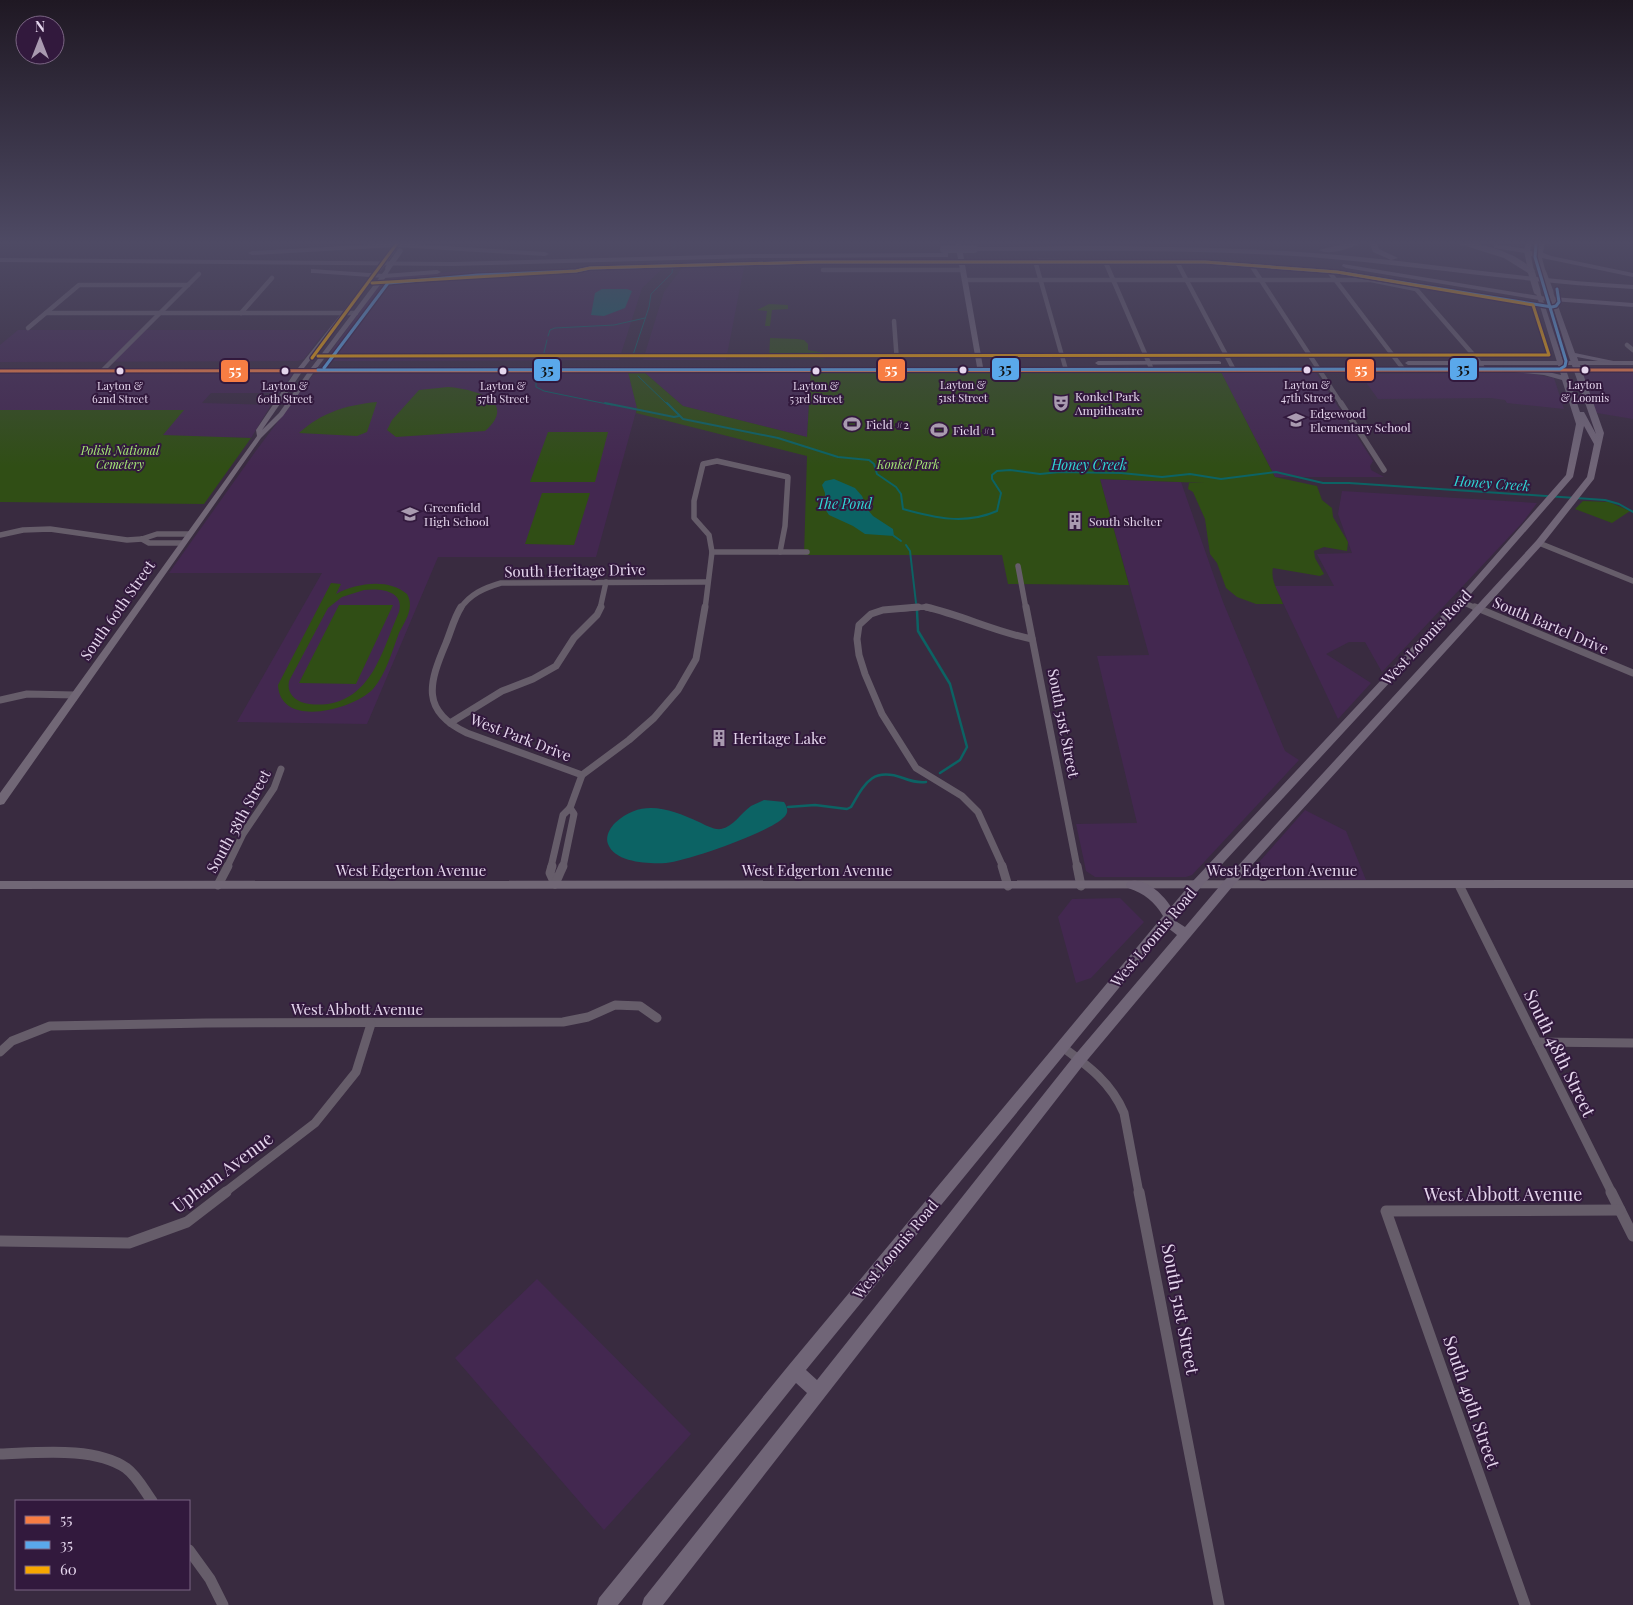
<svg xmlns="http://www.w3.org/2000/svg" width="1633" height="1605" font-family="'Playfair Display',serif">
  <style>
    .built { fill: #432850 }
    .green { fill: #304e15; fill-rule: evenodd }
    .water { fill: #0c6364 }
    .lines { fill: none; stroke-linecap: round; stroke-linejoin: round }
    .stream-far2 { stroke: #0c6364; stroke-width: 1 }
    .stream-far1 { stroke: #0c6364; stroke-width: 2 }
    .stream { stroke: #0c6364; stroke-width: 2.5 }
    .street-far4 { stroke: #665d6a; stroke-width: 4.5 }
    .street-far3 { stroke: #665d6a; stroke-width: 5.5 }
    .street-far2 { stroke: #665d6a; stroke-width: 7 }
    .street-far1 { stroke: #665d6a; stroke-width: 9 }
    .street { stroke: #665d6a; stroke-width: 11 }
    .secondary { fill: #716776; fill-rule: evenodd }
    .primary { fill: #706577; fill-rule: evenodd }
    .highway { fill: #6f6275; fill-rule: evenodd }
    .secondary-bridge { stroke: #716776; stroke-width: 5.5 }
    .primary-bridge { stroke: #706577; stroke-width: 7 }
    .highway-bridge { stroke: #6f6275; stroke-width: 8 }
    .bus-1-casing { stroke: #32193d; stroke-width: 5.5 }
    .bus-2-casing { stroke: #32193d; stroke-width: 5.5 }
    .bus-3-casing { stroke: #32193d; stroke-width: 5.5 }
    .bus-1 { stroke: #f77d43; stroke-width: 3 }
    .bus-2 { stroke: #5aa8eb; stroke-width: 3 }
    .bus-3 { stroke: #f7a600; stroke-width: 3 }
    .bus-dot { fill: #e5d6ed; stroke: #32193d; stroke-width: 2 }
    .labels { text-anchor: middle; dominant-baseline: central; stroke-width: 4; stroke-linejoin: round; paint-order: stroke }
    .far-bus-label { font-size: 11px; fill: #e5d6ed; stroke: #32193d }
    .far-poi-label { font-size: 12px; fill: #e5d6ed; stroke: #32193d; text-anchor: start }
    .far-park-label { font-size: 12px; font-style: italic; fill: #a5e876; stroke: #32193d }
    .far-water-label { font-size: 14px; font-style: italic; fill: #2fd9d7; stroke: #32193d }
    .street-label { font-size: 15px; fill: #e5d6ed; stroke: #32193d }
    .poi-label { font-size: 15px; fill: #e5d6ed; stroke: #32193d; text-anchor: start }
    .near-street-label { font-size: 18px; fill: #e5d6ed; stroke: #32193d }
    .line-badge { stroke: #32193d; stroke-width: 2 }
    .badge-label { font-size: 14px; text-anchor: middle; font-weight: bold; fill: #fff }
    .pale-badge-label { font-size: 14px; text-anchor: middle; font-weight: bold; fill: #111 }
  </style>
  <rect width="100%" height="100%" fill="#392b40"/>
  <!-- built -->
  <g class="built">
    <polygon points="744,267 726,360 643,360 664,292 682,268"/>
    <polygon points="663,268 642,288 619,360 338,361 329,361 326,358 383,280 401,276 451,272"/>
    <polygon points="18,330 326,330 304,359 298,361 0,362 0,345"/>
    <polygon points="1578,370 1633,370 1633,419 1597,413"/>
    <polygon points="811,371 807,437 683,406 644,372"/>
    <polygon points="282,372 293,374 280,393 211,393 202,403 271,405 251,438 162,436 183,410 0,410 0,373"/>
    <polygon points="322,372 628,372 637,408 596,557 438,557 367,724 237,722 322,573 169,573 258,448 313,375"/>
    <polygon points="1221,372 1314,372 1317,374 1373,461 1370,466 1371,470 1384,477 1275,477"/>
    <polygon points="1494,373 1528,373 1554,378 1564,409 1507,403 1505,400 1491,398 1378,399 1360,374"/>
    <polygon points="1100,479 1181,482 1223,602 1285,751 1299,760 1192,875 1186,877 1095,877 1086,871 1084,861 1076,824 1137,823 1097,656 1149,655"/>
    <polygon points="1342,491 1537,503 1523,522 1382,672 1365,642 1349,642 1326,654 1371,683 1338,719 1275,586 1334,586 1317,554 1352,553 1338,514"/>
    <polygon points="1305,810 1346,831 1366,880 1264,879 1253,876 1251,872 1253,869"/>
    <polygon points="1120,898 1144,922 1091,978 1076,983 1058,917 1072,899"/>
    <polygon points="537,1279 691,1434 604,1530 455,1358"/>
  </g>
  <!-- green -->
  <g class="green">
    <polygon points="769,304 788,305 788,309 772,310 770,326 765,326 767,311 757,310"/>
    <polygon points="770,338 797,339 804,340 808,344 808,350 824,353 824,359 769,359"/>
    <path d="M 811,371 L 1221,372 L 1275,477 L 1317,486 L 1322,500 L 1332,508 L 1333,517 L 1348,542 L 1347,551 L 1324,547 L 1314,551 L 1315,558 L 1324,574 L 1320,576 L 1273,568 C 1270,580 1279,593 1283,604 L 1256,604 L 1237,597 L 1226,588 L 1217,563 L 1210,554 L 1205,519 L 1193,492 L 1188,489 L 1189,483 L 1204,483 L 1100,479 L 1129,585 L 1008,584 L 1002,555 L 804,555 L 807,456 L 636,413 L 637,408 L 628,372 L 644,372 L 683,406 L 807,437 Z"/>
    <path d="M 448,387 C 474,389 519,401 485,431 L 396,437 L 387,430 L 392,420 L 419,390 Z"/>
    <path d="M 377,402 L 367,432 L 357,436 L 299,433 C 322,412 347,405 377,402 Z"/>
    <polygon points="0,410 184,410 163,435 251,438 204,504 0,502"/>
    <polygon points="548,432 608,432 595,482 530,482"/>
    <polygon points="542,493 590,493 574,545 525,544"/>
    <polygon points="1583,501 1609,502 1630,511 1612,523 1575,509"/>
    <path d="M 331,583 L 341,584 L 336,594 C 357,583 388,578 407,594 C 415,608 405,621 399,633 C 392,651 386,674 373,689 C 353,710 280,729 278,685 ZM 364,590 C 379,588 405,590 399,612 C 383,648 373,697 328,704 C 319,705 310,705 301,702 C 292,698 287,691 289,681 L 328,608 L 342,597 Z"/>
    <polygon points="339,605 393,605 356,684 299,683"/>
  </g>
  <!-- water -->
  <g class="water">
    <polygon points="602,289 627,289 632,291 625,308 604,316 591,315 595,293"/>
    <polygon points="834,479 855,488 862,496 868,510 873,516 893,529 894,536 865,534 853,526 829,515 825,509 825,493 822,485 825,481"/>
    <path d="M 764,800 L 784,802 C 788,808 789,813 783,818 C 768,833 688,861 666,863 C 650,864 615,863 608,844 C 605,837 610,828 615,823 C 642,798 670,809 699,822 C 705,825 714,830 721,829 C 733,827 741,813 751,806 C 755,804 760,802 764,800 Z"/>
  </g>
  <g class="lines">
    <!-- stream-far2 -->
    <g class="stream-far2">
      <polyline points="674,247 675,242"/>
      <polyline points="548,336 550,330 555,328 614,325 645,318"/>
      <polyline points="633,355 649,307 651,294 672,273 673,265"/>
      <polyline points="543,357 547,340"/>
      <polyline points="638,376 668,405"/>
      <polyline points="536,380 536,387 544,391 612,405"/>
    </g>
    <!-- stream-far1 -->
    <g class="stream-far1">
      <polyline points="605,403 674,417 679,416"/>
      <path d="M 667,403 L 683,419 L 778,438 L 838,457 L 869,460 L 874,464 L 877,474 L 896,487 L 901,494 L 903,509 C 935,518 965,525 997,511 L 1001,493 L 992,479 L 992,475 L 997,471 L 1010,470 L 1040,474 L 1060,472 L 1121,473 L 1162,477 L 1190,474 L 1221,479 L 1276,472 L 1323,483 L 1349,483 L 1605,500 L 1619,504 L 1633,512"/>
      <polyline points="894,536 901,541"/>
      <polyline points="906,545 910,551 916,603"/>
    </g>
    <!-- stream -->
    <g class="stream">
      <polyline points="917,611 918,631 950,684 967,747 960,760 940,773"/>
      <path d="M 788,807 L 815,805 L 847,809 L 851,807 C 865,783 872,767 903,778 C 911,781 917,783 926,782"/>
    </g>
    <!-- street-far4 -->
    <g class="street-far4">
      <polyline points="1105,261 1152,370"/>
      <polyline points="1253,268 1342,405"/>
      <polyline points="823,270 962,270"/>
      <polyline points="1330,273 1404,370"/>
      <polyline points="964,280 1371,280 1416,289 1477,359 1484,370"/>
      <polyline points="46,313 356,313"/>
      <polyline points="241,313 272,278"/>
      <polyline points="894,321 897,362"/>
      <polyline points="28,328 79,285 188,285"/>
      <polyline points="1627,345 1633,350"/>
      <polyline points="103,370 199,274"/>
      <polyline points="1066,370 1036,264 1038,261 1177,262 1234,370"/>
    </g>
    <!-- street-far3 -->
    <g class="street-far3">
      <polyline points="1341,403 1384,470"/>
      <polyline points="0,535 23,530 50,529 127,540 142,539 157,534 189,534"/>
      <polyline points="142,539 149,543 183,543"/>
      <polyline points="1539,543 1633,581"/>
      <polyline points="712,552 807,552"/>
      <polyline points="1018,566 1026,609"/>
      <polyline points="1460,601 1478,609"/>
      <path d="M 460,609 C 470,594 484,588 501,583 L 707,582"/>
      <polyline points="600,609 606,582"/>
      <polyline points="705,609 712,552 709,535 694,518 694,501 703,464 717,461 788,477 785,526 780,552"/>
      <polyline points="901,609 924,607 932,609"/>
    </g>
    <!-- street-far2 -->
    <g class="street-far2">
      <path d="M 461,607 C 454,618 451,631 446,643 C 429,683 420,711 467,733 L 582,775"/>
      <polyline points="918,607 883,610 871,614 859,625 857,639 859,655 865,674 882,714 916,768 962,796 978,812 1003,867"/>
      <path d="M 926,607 C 962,615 995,632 1032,639"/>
      <polyline points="1026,607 1077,867"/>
      <polyline points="1475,607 1633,673"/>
      <polyline points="0,700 27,694 75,695"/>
      <polyline points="450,723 502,691 533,679 556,666 574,638 597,615 601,607"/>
      <polyline points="227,867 243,834 274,788 281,769"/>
      <polyline points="551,867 563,815 570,808 582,775 629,740 654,718 678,690 696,659 705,607"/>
      <polyline points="563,867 574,814 570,808"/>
    </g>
    <!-- street-far1 -->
    <g class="street-far1">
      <polyline points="552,866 550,873 555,884"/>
      <polyline points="1002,866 1008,886"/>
      <polyline points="1077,866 1081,886"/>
      <polyline points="555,884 563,866"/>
      <polyline points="218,885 228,866"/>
      <polyline points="1459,885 1612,1193"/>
      <polyline points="1537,1042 1633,1043"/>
      <path d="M 1061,1046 C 1087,1065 1111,1082 1124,1113 L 1139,1193"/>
      <polyline points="0,1052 12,1041 50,1026 206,1023 563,1022 588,1017 615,1005 640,1006 657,1018"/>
      <polyline points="224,1193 315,1123 356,1072 371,1024"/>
    </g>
    <!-- street -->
    <g class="street">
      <polyline points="1139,1192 1219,1605"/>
      <polyline points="1611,1192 1633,1236"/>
      <polyline points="0,1241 129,1243 187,1222 226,1192"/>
      <path d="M 0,1454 C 36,1453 94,1446 126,1468 C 137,1476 144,1490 152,1501"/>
      <polyline points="189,1550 210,1579 223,1605"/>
      <polyline points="1525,1605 1386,1211 1620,1210"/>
    </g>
    <!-- secondary -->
    <g class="secondary">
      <path d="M 955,242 L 961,242 L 983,367 L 1633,368 L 1633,372 L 314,372 L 283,416 L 261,438 L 4,804 L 0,805 L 0,793 L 257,436 L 256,430 L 295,372 L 0,373 L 0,369 L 298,368 L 379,266 L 381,267 L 381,269 L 304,368 L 311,368 L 388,266 L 391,268 L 386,277 L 317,368 L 977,367 ZM 302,372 L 308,372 L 279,413 L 262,430 Z"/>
      <polygon points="1219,361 1221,362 1221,364 1098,365 1095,363 1098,361"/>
      <polygon points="1633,361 1633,365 1408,365 1405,363 1408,361"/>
      <polygon points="1633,880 1633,888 0,889 0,881"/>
    </g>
    <!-- primary -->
    <g class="primary">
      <polygon points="1526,242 1532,242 1530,251 1534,271 1531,273 1528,271 1524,251"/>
      <polygon points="1539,242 1545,242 1542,258 1546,273 1543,275 1540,273 1536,258"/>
      <path d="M 1535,290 L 1540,291 L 1580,412 L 1584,412 L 1596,434 L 1568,354 L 1548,291 L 1553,292 L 1575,353 L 1623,363 L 1619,365 L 1577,357 L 1604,433 L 1594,479 L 1542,545 L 1232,887 L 1084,1064 L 663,1605 L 642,1605 L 644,1598 L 807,1393 L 796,1383 L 618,1605 L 597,1605 L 599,1598 L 789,1365 L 1163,916 C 1154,901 1145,894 1128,888 L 1126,885 L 1128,882 C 1144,876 1163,894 1171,907 L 1193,881 L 1457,599 L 1566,475 L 1576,424 L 1562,380 L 1544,375 L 1514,372 L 1510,370 L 1514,368 L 1544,371 L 1561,375 ZM 1584,426 L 1594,444 L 1587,477 L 1536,541 L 1224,881 L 1185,927 L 1174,920 L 1201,887 L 1463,603 L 1573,477 ZM 1168,928 L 1177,935 L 1074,1056 L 817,1380 L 806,1370 Z"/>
    </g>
    <!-- highway -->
    <g class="highway">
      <path d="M 1351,242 L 1362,242 C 1353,248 1329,256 1319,250 Z"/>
      <polygon points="1369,242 1376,242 1379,249 1398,258 1391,260 1373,252"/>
      <path d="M 1453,242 C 1481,242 1514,251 1535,271 L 1528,273 L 1504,258 Z"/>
      <polygon points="396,243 545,252 549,254 545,256 396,247 252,255 248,253 252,251"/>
      <polygon points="1494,244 1527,249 1535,253 1539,251 1551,256 1633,273 1633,277 1542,258 1539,260 1525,253 1494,248"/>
      <path d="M 1100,246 C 1184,247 1267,248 1350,256 C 1445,265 1538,280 1633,285 L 1633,289 C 1525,283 1418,266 1310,257 C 1198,249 1086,251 974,251 L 970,249 L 974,247 Z"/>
      <polygon points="945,253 948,253 948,257 753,258 452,266 0,262 0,258 452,262 753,254"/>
      <polygon points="1343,264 1539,296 1633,303 1633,307 1539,300 1346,268 1342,266"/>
      <polygon points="311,269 384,274 437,270 441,272 437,274 384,278 314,273 311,273"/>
    </g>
    <!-- secondary-bridge -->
    <g class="secondary-bridge">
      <polyline points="379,268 392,251"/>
      <polyline points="388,268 400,251"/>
    </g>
    <!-- primary-bridge -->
    <g class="primary-bridge">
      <polyline points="1531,271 1537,291"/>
      <polyline points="1543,273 1550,292"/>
    </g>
    <!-- highway-bridge -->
    <polyline class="highway-bridge" points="944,249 974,249"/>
    <!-- bus-1 casing -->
    <g class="bus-1-casing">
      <polyline id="bus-1" points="0,371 1633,370"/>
    </g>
    <!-- bus-2 casing -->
    <g class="bus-2-casing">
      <g id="bus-2">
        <polyline points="324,368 388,283 478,275 576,271 590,268 815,262 1205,262 1337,272 1552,307 1556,306 1559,302 1557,289"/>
        <polyline points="318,370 1560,369 1565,366 1566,361 1535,257 1536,244"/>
      </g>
    </g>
    <!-- bus-3 casing -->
    <g class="bus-3-casing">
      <g id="bus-3">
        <polyline points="318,356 1549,355 1533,305 1337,272 1205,262 815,262 590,268 576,271 372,283"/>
        <polyline points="312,358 398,242"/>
      </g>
    </g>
    <!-- bus-1 -->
    <use href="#bus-1" class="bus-1"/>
    <!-- bus-2 -->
    <use href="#bus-2" class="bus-2"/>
    <!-- bus-3 -->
    <use href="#bus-3" class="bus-3"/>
  </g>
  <!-- sky -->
  <linearGradient id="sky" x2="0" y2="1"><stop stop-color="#1f1823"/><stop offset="0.52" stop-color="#4e4a64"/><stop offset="1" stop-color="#4e4a64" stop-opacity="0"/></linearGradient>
  <rect width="1633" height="467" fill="url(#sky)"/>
  <!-- icons -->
  <defs>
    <g id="theatre-bare" transform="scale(1.35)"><path d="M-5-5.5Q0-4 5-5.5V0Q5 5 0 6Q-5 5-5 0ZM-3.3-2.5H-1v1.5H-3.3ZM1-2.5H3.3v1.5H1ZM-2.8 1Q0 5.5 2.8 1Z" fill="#a99ab0" stroke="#32193d" stroke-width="2.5" paint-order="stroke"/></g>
    <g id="school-bare" transform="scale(1.35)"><path d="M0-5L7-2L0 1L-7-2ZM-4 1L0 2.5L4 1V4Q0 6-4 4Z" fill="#a99ab0" stroke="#32193d" stroke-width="2.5" paint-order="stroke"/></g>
    <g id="stadium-bare" transform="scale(1.35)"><path d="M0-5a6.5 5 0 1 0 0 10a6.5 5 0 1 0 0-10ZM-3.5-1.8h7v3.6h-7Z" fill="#a99ab0" stroke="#32193d" stroke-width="2.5" paint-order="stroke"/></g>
    <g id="building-bare" transform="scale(1.35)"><path d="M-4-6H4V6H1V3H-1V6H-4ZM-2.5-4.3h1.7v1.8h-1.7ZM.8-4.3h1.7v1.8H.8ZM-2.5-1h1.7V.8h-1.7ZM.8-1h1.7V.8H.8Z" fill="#a99ab0" stroke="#32193d" stroke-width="2.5" paint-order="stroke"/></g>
  </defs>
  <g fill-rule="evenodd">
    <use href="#theatre-bare" x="1061" y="403"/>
    <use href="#school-bare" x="1296" y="420"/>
    <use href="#stadium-bare" x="852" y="424"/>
    <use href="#stadium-bare" x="939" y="430"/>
    <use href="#school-bare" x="410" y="514"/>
    <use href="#building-bare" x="1075" y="521"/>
    <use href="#building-bare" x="719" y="738"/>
  </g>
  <!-- markers -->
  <g class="bus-dot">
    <circle cx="963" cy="370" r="4.5"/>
    <circle cx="1307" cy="370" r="4.5"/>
    <circle cx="1585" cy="370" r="4.5"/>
    <circle cx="120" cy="371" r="4.5"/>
    <circle cx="285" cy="371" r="4.5"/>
    <circle cx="503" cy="371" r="4.5"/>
    <circle cx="816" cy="371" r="4.5"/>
  </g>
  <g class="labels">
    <!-- far-bus labels -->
    <g class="far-bus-label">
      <text x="963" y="384">Layton &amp;<tspan x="963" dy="13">51st Street</tspan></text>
      <text x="1307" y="384">Layton &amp;<tspan x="1307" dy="13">47th Street</tspan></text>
      <text x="1585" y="384">Layton<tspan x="1585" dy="13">&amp; Loomis</tspan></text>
      <text x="120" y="385">Layton &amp;<tspan x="120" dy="13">62nd Street</tspan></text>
      <text x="285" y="385">Layton &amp;<tspan x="285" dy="13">60th Street</tspan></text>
      <text x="503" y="385">Layton &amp;<tspan x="503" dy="13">57th Street</tspan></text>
      <text x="816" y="385">Layton &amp;<tspan x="816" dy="13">53rd Street</tspan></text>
    </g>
    <!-- far-poi labels -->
    <g class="far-poi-label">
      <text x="1075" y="396">Konkel Park<tspan x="1075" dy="14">Ampitheatre</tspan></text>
      <text x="1310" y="413">Edgewood<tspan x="1310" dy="14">Elementary School</tspan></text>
      <text x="866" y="424">Field #2</text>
      <text x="953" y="430">Field #1</text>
      <text x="424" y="507">Greenfield<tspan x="424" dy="14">High School</tspan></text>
      <text x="1089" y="521">South Shelter</text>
    </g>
    <!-- far-park labels -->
    <g class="far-park-label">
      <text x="120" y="450">Polish National<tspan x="120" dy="14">Cemetery</tspan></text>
      <text x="908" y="464">Konkel Park</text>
    </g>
    <!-- far-water labels -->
    <g class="far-water-label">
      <text x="1089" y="464">Honey Creek</text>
      <text transform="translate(1492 483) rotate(4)">Honey Creek</text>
      <text x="844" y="503">The Pond</text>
    </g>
    <!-- street labels -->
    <g class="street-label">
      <text transform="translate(575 570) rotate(-1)">South Heritage Drive</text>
      <text transform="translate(117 610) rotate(-55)">South 60th Street</text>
      <text transform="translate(1551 625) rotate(23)">South Bartel Drive</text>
      <text transform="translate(1426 637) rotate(-47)">West Loomis Road</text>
      <text transform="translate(1064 723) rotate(79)">South 51st Street</text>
      <text transform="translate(521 737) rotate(21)">West Park Drive</text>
      <text transform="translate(238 821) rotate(-61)">South 58th Street</text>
      <text x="411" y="870">West Edgerton Avenue</text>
      <text x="817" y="870">West Edgerton Avenue</text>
      <text x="1282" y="870">West Edgerton Avenue</text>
      <text transform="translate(1153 937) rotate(-50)">West Loomis Road</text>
      <text x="357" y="1009">West Abbott Avenue</text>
      <text transform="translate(895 1249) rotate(-50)">West Loomis Road</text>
    </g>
    <!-- poi labels -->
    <g class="poi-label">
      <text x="733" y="738">Heritage Lake</text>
    </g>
    <!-- near-street labels -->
    <g class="near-street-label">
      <text transform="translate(1560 1053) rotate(64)">South 48th Street</text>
      <text transform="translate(222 1172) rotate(-37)">Upham Avenue</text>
      <text x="1503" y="1194">West Abbott Avenue</text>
      <text transform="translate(1181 1309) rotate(79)">South 51st Street</text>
      <text transform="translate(1472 1402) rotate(71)">South 49th Street</text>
    </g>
  </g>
  <g class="line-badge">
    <rect x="1449" y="357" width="29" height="24" rx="5" fill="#5aa8eb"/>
    <rect x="991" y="357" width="29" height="24" rx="5" fill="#5aa8eb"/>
    <rect x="533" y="358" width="28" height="24" rx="5" fill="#5aa8eb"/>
    <rect x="1346" y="358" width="29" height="24" rx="5" fill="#f77d43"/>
    <rect x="877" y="358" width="29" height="24" rx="5" fill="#f77d43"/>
    <rect x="220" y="359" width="29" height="24" rx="5" fill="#f77d43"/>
  </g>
  <g class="badge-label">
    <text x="1361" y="375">55</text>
    <text x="891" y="375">55</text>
    <text x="235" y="376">55</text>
  </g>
  <g class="pale-badge-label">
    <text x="1463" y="374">35</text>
    <text x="1005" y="374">35</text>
    <text x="547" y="375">35</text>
  </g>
  <!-- legend -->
  <rect x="15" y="1500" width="175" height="90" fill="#32193d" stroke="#7a6583"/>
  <rect x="25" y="1516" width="25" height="8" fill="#f77d43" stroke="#7a6583"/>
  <text x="60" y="1525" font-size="15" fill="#e5d6ed">55</text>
  <rect x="25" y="1541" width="25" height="8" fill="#5aa8eb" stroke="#7a6583"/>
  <text x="60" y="1550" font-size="15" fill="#e5d6ed">35</text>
  <rect x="25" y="1566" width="25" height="8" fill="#f7a600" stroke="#7a6583"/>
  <text x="60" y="1575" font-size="15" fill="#e5d6ed">60</text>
  <!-- north arrow -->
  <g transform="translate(40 40)"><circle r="24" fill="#32193d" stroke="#7a6583"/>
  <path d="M0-4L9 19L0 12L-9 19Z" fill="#a99ab0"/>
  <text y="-8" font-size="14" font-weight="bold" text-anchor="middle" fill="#e5d6ed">N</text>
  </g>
</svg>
